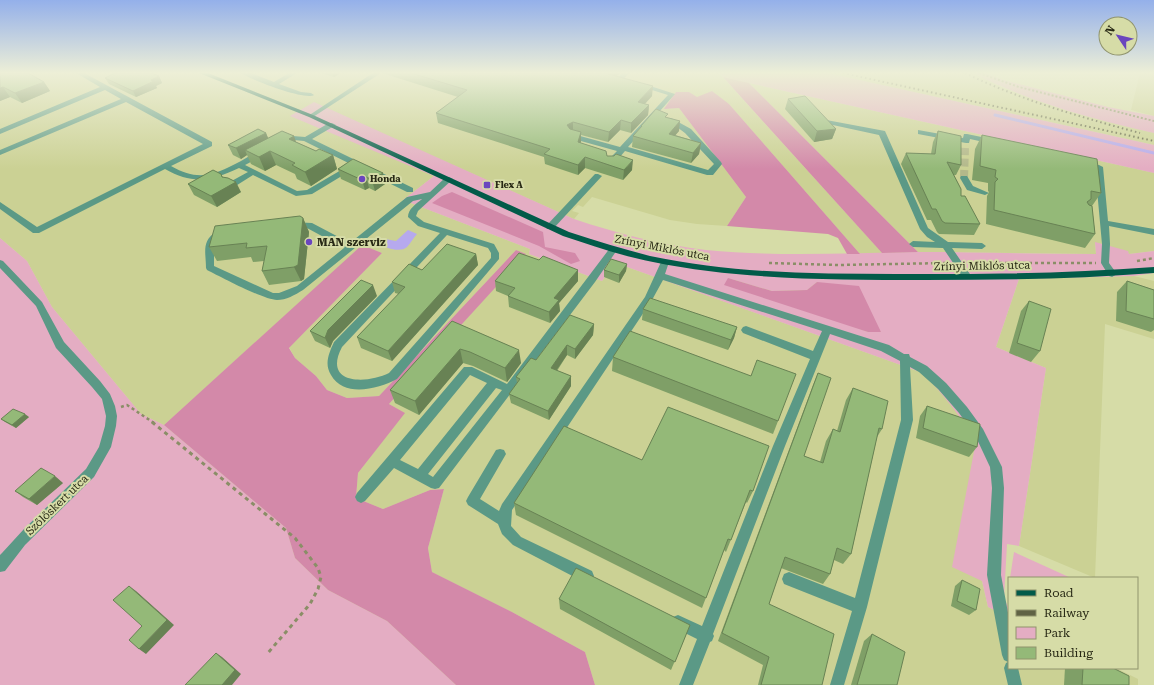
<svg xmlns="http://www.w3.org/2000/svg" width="1154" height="685" font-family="'Roboto Serif',serif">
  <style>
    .built { fill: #cbd194 }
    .green { fill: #e4adc3; fill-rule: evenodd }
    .forest { fill: #d389a9 }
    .water { fill: #b6a9ee }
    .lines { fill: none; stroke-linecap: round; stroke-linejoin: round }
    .stream { stroke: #b6a9ee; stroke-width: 3 }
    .minor-tunnel { stroke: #b3b88a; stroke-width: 8; stroke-dasharray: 8 3.5; stroke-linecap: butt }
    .path-far2 { stroke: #8a8e67; stroke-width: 2; stroke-dasharray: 2 2; stroke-linecap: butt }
    .path-far1 { stroke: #8a8e67; stroke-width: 2.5; stroke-dasharray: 3 3; stroke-linecap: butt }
    .path { stroke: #8a8e67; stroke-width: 3; stroke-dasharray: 4 4; stroke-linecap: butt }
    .minor { fill: #5b9986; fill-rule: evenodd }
    .major { fill: #025b49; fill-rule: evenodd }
    .rail { stroke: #606344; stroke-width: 2; stroke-dasharray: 1.5 3; stroke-linecap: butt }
    .wall { fill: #7f9f67 }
    .shaded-wall { fill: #688254 }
    .building { fill: #94b978; stroke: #688254 }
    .poi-dot { fill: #6a46be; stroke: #d6dca7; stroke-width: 1.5 }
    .labels { text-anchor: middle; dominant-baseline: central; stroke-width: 4; stroke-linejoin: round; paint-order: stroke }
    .far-poi-label { font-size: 9px; font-weight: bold; fill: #282915; stroke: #d6dca7; text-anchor: start }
    .poi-label { font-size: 11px; font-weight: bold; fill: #282915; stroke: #d6dca7; text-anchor: start }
    .street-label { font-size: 11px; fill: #282915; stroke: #d6dca7 }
  </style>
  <rect width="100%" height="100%" fill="#d6dca7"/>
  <!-- built -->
  <g class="built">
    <polygon points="0,73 719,73 882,253 860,254 729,104 697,97 664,109 679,108 746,197 727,226 697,224 670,220 592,197 583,207 578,205 572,211 579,213 574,219 453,165 434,176 403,200 530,249 529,254 602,281 616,263 923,373 941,392 962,419 976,441 982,581 988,607 1009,617 1009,668 1116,668 1138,679 1138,685 595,685 585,652 512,612 432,572 428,548 444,489 430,490 383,509 356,498 358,473 404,413 389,404 525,254 516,250 379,396 347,398 327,390 316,376 295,358 289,347 382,253 362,246 164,425 141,414 52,307 27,261 0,238"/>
    <polygon points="828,73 973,73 1004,88 1068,111 1154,133 1154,145"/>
    <polygon points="1140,73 1154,73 1154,116 1131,110"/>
    <polygon points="749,83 1154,173 1154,251 1129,254 1095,243 1096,254 918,252"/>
    <polygon points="1134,276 1154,281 1154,339 1105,324 1095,578 1019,546 1046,368 996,347 1019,279"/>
  </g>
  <!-- green -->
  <g class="green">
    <polygon points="719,73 828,73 1154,145 1154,173 749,83 723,77"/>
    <path d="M 973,73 L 985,73 L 1003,80 L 1108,107 L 1154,116 L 1154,133 C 1092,119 1030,102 973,73 Z"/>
    <path d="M 314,102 L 574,219 C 616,233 662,245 706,250 C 776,257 847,253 918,252 C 977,252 1036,254 1096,254 L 1095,242 L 1128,251 L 1129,254 L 1154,251 L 1154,273 L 1134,276 L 1019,279 L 996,347 L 1046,368 L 1019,546 L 1007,544 L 1004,598 L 1009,609 L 1009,617 L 988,607 L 982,581 L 952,567 L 976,441 C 960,416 943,394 923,373 L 616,263 L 602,281 L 529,254 L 530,249 L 403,200 L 434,176 L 290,116 ZM 728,278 L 772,291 L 807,290 L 817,282 L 881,332 L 868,332 Z"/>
    <polygon points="0,238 27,261 52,307 141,414 164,425 286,528 295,558 328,590 387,621 456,685 0,685"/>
    <polygon points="1014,552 1071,578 1010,578"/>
  </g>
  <!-- forest -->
  <g class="forest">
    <polygon points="723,77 749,83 918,252 882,253"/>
    <polygon points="712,91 729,104 860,254 847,254 838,238 828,234 727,226 746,197 679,108 664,109 676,92 689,92 697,97"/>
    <polygon points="452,192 543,232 545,247 575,253 580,261 571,264 539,246 432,203 442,196"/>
    <polygon points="362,245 382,253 289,348 295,358 316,376 327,390 347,398 379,396 516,250 526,254 389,404 405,413 358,473 356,498 383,509 430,490 444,489 428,548 432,572 512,612 585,652 595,685 456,685 387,621 328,590 295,558 286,528 164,425"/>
    <polygon points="728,278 772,291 807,290 817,282 859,286 881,332 868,332 724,285"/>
  </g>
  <!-- water -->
  <path class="water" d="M 408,230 L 417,234 C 413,238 411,243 407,247 C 400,253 386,248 380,244 L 385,239 L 396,241 Z"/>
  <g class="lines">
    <!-- stream -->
    <polyline class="stream" points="995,115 1154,153"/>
    <!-- minor-tunnel -->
    <polyline class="minor-tunnel" points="964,178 965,148"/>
    <!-- path-far2 -->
    <polyline class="path-far2" points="979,73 1019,87 1154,121"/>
    <!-- path-far1 -->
    <g class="path-far1">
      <polyline points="1137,261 1154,258"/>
      <polyline points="769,263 838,265 946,263"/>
      <polyline points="969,263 1096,263"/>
      <polyline points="121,407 127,405 154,423"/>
    </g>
    <!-- path -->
    <polyline class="path" points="152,422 295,538 318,568 321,577 318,589 310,604 267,654"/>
    <!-- minor -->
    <g class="minor">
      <path d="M 76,73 L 84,73 L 212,142 L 212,146 L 171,166 C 199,182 214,175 241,161 C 248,157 254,153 261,151 L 264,151 L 264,155 L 245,165 L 297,191 L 307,190 L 348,166 L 354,166 L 355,168 L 312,194 L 296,196 L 253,175 L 234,187 L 228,187 L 228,183 L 248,172 L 239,168 C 211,181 193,185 165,169 L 39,233 L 33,233 L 0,209 L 0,202 L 37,227 L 203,144 L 126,102 L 0,155 L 0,150 L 121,99 L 105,90 L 0,134 L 0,129 L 100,87 Z"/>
      <path d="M 241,73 L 251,73 L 274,82 L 289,73 L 297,73 L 279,84 L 301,92 L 311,93 L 314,95 C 306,101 251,80 241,73 Z"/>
      <polygon points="373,73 381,73 313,117 308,116"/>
      <polygon points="622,73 629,73 619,84 615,84 614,83"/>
      <polygon points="641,83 675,94 628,147 708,170 714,164 685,133 666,119 671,118 691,129 721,162 722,164 713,175 707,175 625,151 613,165 607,165 607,161 617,151 570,138 569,136 573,134 620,147 668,95 639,86 639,84"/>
      <polygon points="821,119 885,131 928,228 948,242 982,243 986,246 982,249 952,248 972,277 970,279 964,279 943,248 913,247 909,244 913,241 935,242 927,237 920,229 879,135 819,122 817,121"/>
      <polygon points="329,123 332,123 336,125 312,139 413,188 413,192 407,192 304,141 294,140 282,144 278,142 293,136 305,137"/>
      <polygon points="918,130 963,138 964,134 967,134 996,140 997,142 993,144 970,139 969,143 966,143 918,134"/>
      <polygon points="1082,162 1099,165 1103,167 1108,221 1154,229 1154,235 1109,226 1110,244 1109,263 1117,274 1112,277 1109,276 1101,263 1102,244 1095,168 1082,166"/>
      <polygon points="595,174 598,174 602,176 553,229 547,229 546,227 547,225"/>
      <polygon points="961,176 967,176 973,186 989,193 985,195 967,190 960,178"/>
      <path d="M 446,177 L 449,177 L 453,179 L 418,211 L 416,216 L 424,222 L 494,244 L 499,253 L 499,259 L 397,379 C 378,389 344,398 331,375 C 324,364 329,353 334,342 L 440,233 L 418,226 L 408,217 C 408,209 416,204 422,199 L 413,201 L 303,290 C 295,295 286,300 277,300 C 264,300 221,277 207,270 L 206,268 C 206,253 201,241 216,232 C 219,230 221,229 225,230 L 226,232 L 214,241 L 214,266 L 273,293 L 279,293 L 297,286 L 344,248 L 307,228 L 291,226 L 290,224 L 291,222 L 312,223 L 350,243 L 407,197 L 430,192 ZM 447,235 L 488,248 L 491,253 L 491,258 L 389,373 C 367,384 322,385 342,347 Z"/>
      <path d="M 613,247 L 617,250 L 595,282 L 439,488 L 435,489 L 431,488 L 394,468 L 365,501 L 361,503 L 357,501 L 355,497 L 357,493 L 464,367 L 472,367 L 507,384 L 610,248 ZM 470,375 L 487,383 L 418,469 L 400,460 ZM 496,388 L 502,390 L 433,477 L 428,474 Z"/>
      <polygon points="665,259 669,262 665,274 889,345 904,354 909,354 910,357 927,366 946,383 967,407 983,429 1002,467 1004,488 1001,575 1009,618 1009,668 1018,668 1022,685 1008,685 1004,668 1006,663 1008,662 1004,660 1002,655 987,575 992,488 990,467 975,435 959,413 938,389 919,372 910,367 913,420 867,607 844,685 830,685 852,611 784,584 782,579 784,574 789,572 855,598 901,420 900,361 881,351 830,334 785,446 713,634 714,636 712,641 710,642 693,685 679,685 697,639 673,627 671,622 673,617 678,615 702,626 773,446 810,359 743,333 741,330 743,327 746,326 813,351 822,331 663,280 652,300 512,510 511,526 521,537 592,571 594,576 592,581 587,583 582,581 513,545 502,534 498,524 468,505 466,501 468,497 496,450 500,449 504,450 506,454 480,499 499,511 502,504 645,297 661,262"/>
      <polygon points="0,260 3,261 42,302 64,342 100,381 110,394 115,406 117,416 116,426 111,447 94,477 25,545 5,571 0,572 0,555 2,553 24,529 86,469 99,447 105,426 106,416 102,399 92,387 56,348 36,306 0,268"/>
    </g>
    <!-- major -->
    <path class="major" d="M 199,73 L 208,73 L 313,115 L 569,232 C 596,241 623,249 650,256 C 739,275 831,274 921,274 C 999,274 1077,273 1154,267 L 1154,273 C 1077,279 1001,280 924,280 C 833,280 742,280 653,262 C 622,256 593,246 563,236 L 309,117 Z"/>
    <!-- rail -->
    <g class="rail">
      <polyline points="843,73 1154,141"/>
      <path d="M 965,73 C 1021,100 1080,117 1140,133"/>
    </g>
  </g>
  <!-- wall -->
  <g class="wall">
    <polygon points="0,73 44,82 50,91 22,103 10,97 0,101"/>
    <polygon points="321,73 341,73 334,77"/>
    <polygon points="382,73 620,73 616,76 652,96 645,104 649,105 648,115 631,133 620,130 608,142 581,135 581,143 607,156 632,170 623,180 585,168 578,175 545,164 544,157 438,123 436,113 458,97"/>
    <polygon points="159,76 162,83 156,86 157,88 136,97 109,84 105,78"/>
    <polygon points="788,99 836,129 832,139 814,142 785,109"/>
    <polygon points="668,118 679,131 675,135 701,143 699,154 691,163 632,147 633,136 641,128 641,126"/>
    <polygon points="938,131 961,165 956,175 954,175 961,196 980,224 974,235 939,234 937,232 931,220 927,220 901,164 906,153 931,154 933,142"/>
    <polygon points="266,133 268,138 296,142 316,151 333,155 337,169 311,186 297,179 295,174 276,165 265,171 251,164 247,155 241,159 233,155 228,145"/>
    <polygon points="982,135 1101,193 1092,206 1095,234 1085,248 986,224 987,196 989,192 988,191 988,183 972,180 975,149"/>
    <polygon points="353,159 385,184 375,191 369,188 365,190 341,179 338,169"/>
    <polygon points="221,174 223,178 241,192 217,207 194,195 188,184"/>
    <polygon points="303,218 309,232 304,279 301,281 269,285 262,271 264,261 253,262 251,257 217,261 209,247"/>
    <polygon points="476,254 478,265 392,361 361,348 357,337 399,294 395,293 392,282 422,270"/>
    <polygon points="539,260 578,270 578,281 559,303 560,311 550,323 509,307 508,296 496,291 495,281"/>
    <polygon points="627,264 626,271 619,283 604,277 604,270"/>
    <polygon points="1127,281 1154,290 1154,330 1151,332 1116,321 1117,292"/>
    <polygon points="377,296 333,341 330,348 315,341 310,331"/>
    <polygon points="1029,301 1040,351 1031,362 1009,353 1021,311"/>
    <polygon points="643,309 737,327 734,338 728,350 642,320"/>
    <polygon points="452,321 521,363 507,382 473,366 463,363 419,415 395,403 390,390"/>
    <polygon points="594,324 593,335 575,359 567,355 557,371 571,376 571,386 549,420 511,403 509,394 517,383 516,377"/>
    <polygon points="613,357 751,376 778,421 773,434 612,371"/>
    <polygon points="818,373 804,456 820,462 826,441 833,429 837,431 846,400 853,388 882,429 877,437 851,554 843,564 834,560 830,574 823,584 781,568 769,604 822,685 758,685 763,665 718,641 813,385"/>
    <polygon points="927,406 977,447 969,457 916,438 920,416"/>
    <polygon points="29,417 16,428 5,422 1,419"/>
    <polygon points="642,460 753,491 747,503 746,502 726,552 724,550 702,608 516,515 514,503"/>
    <polygon points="63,483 37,505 23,497 15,491"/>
    <polygon points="962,580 976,610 969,615 951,606 955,586"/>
    <polygon points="559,599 690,625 671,670 560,609"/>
    <polygon points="872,634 897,685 851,685 864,641"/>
    <polygon points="1065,668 1113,668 1129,685 1064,685"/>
  </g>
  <!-- shaded-wall -->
  <g class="shaded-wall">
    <polygon points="333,73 341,73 334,77"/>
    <polygon points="609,73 620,73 608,84 608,74"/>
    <polygon points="159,76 162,83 156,86 157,88 136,97 133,91 151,80"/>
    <polygon points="44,82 50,91 22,103 15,93"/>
    <polygon points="653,86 652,96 637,112 638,102"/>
    <polygon points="3,87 10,97 0,101 0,88"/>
    <polygon points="649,105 648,115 631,133 631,123"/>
    <polygon points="621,120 620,130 608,142 609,132"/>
    <polygon points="680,121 679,131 668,144 669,134"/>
    <polygon points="573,122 573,133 568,136 567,125"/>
    <polygon points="836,129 832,139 814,142 817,131"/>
    <polygon points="581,132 581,143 578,152 578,142"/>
    <polygon points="266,133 270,143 245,150 247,155 241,159 236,148"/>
    <polygon points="294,136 299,150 289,139"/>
    <polygon points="701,143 699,154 691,163 693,153"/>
    <polygon points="270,151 276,165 265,171 259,157"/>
    <polygon points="333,155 337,169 311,186 305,172"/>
    <polygon points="585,157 585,168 578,175 578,165"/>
    <polygon points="633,160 632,170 623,180 624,170"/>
    <polygon points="383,173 385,184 375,191 372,180"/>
    <polygon points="221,174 226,185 236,182 241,192 217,207 211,196 222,177"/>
    <polygon points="366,177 369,188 365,190 362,180"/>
    <polygon points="303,218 309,232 304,279 301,281 294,267"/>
    <polygon points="476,254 478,265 392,361 388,351"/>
    <polygon points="627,264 626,271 619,283 619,275"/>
    <polygon points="578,270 578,281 559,303 560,311 550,323 549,312 554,298"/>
    <polygon points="373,285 377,296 333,341 330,348 325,338 328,330"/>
    <polygon points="594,324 593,335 575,359 575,349"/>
    <polygon points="737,327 734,338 728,350 731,340"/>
    <polygon points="567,345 567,355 551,378 551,368"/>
    <polygon points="460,349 463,363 419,415 415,401"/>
    <polygon points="519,350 521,363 507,382 505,368"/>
    <polygon points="571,376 571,386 549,420 548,411"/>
    <polygon points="25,414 29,417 16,428 12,425"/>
    <polygon points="55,476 63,483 37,505 29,499"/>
    <polygon points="129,586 136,591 174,625 146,654 139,649 167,620"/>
    <polygon points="216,653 222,657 241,674 232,685 222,685"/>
  </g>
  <!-- building -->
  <g class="building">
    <polygon points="0,73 28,73 44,82 15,93 3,87 0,88"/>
    <polygon points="115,73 152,73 159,76 151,80 154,81 133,91 105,78"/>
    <polygon points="411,73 609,73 608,74 653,86 638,102 649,105 631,123 621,120 609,132 573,122 567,125 570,129 581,132 578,142 606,151 607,156 614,156 616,154 633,160 624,170 585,157 578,165 544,154 550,149 436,113 467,90"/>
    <polygon points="805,96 836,129 817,131 788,99"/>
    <polygon points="656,109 668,114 665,117 680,121 669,134 701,143 693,153 633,136 642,126 641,126"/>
    <polygon points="258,129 266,133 236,148 228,145"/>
    <polygon points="282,131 294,136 289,139 316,151 319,149 333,155 305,172 292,165 295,163 270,151 259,157 245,150"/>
    <polygon points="938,131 961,136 961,165 947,162 961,189 961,196 965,196 980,224 945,223 942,221 936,209 932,209 906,153 935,154"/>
    <polygon points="982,135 1097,159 1101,193 1091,191 1091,199 1087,202 1089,205 1092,206 1095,234 994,210 995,182 998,179 995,177 996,170 980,166"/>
    <polygon points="353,159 383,173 372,180 366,177 362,180 338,169"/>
    <polygon points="213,170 221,174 222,177 228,178 236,182 211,196 188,184"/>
    <polygon points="300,216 303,218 298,265 294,267 262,271 267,246 246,248 247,243 209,247 215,226"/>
    <polygon points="447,244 476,254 388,351 357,337 405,287 392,282 409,264 422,270"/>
    <polygon points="519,253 539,260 543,256 578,270 554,298 559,300 549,312 508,296 515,288 495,281"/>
    <polygon points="611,259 627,264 619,275 604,270"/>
    <polygon points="361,280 373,285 328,330 325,338 310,331"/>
    <polygon points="1127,281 1154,290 1154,319 1126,311"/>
    <polygon points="650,298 737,327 731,340 643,309"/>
    <polygon points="1029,301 1051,309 1040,351 1017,343"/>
    <polygon points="570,315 594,324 575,349 567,345 551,368 571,376 548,411 509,394 520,379 516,377 531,358 536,360"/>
    <polygon points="452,321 519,350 505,368 470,352 460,349 415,401 390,390"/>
    <polygon points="630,331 751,376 757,360 796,374 778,421 613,357"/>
    <polygon points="818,373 831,378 804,456 823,463 833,429 840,432 853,388 888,401 882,429 879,428 851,554 837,548 830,574 785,557 769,604 834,634 822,685 761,685 769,657 722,633"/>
    <polygon points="927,406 980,424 977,447 923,428"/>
    <polygon points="668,407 769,446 753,491 750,490 731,540 728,539 706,598 514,503 564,426 642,460"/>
    <polygon points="13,409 25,414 12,425 1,419"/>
    <polygon points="41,468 55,476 29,499 15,491"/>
    <polygon points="576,568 690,625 675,662 559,599"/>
    <polygon points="962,580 980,589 976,610 957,601"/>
    <polygon points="129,586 167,620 139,649 129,640 142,626 113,600"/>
    <polygon points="872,634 905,652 897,685 857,685"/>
    <polygon points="216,653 235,670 222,685 185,685"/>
    <polygon points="1083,668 1113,668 1129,676 1129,685 1082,685"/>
  </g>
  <!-- sky -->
  <linearGradient id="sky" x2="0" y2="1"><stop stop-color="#94b0ea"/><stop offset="0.43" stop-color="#edefd7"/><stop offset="1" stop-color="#edefd7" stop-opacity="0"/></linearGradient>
  <rect width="1154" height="169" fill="url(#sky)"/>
  <!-- markers -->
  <g class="poi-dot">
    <circle cx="362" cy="179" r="4"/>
    <rect x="483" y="181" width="8" height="8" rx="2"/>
    <circle cx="309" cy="242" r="4"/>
  </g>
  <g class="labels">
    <!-- far-poi labels -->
    <g class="far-poi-label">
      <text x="370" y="179">Honda</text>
      <text x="495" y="185">Flex A</text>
    </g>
    <!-- poi labels -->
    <g class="poi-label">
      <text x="317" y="242">MAN szerviz</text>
    </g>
    <!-- street labels -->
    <g class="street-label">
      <text transform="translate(662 248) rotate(11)">Zrínyi Miklós utca</text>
      <text transform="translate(982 266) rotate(-1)">Zrínyi Miklós utca</text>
      <text transform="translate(57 505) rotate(-44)">Szőlőskert utca</text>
    </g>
  </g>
  <!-- legend -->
  <rect x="1008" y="577" width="130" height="92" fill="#d6dca7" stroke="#90946d"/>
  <rect x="1016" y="590" width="20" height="6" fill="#025b49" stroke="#90946d"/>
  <text x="1044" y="597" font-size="12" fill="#282915">Road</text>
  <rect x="1016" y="610" width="20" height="6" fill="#606344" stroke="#90946d"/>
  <text x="1044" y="617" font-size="12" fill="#282915">Railway</text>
  <rect x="1016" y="627" width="20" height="12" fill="#e4adc3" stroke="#90946d"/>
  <text x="1044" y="637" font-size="12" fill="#282915">Park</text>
  <rect x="1016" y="647" width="20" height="12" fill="#94b978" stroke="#90946d"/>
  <text x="1044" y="657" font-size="12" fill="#282915">Building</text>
  <!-- north arrow -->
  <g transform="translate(1118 36) rotate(305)"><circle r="19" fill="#d6dca7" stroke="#90946d"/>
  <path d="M0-3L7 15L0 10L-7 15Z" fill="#6a46be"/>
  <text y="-6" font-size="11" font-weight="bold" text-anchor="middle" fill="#282915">N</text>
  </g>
</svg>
